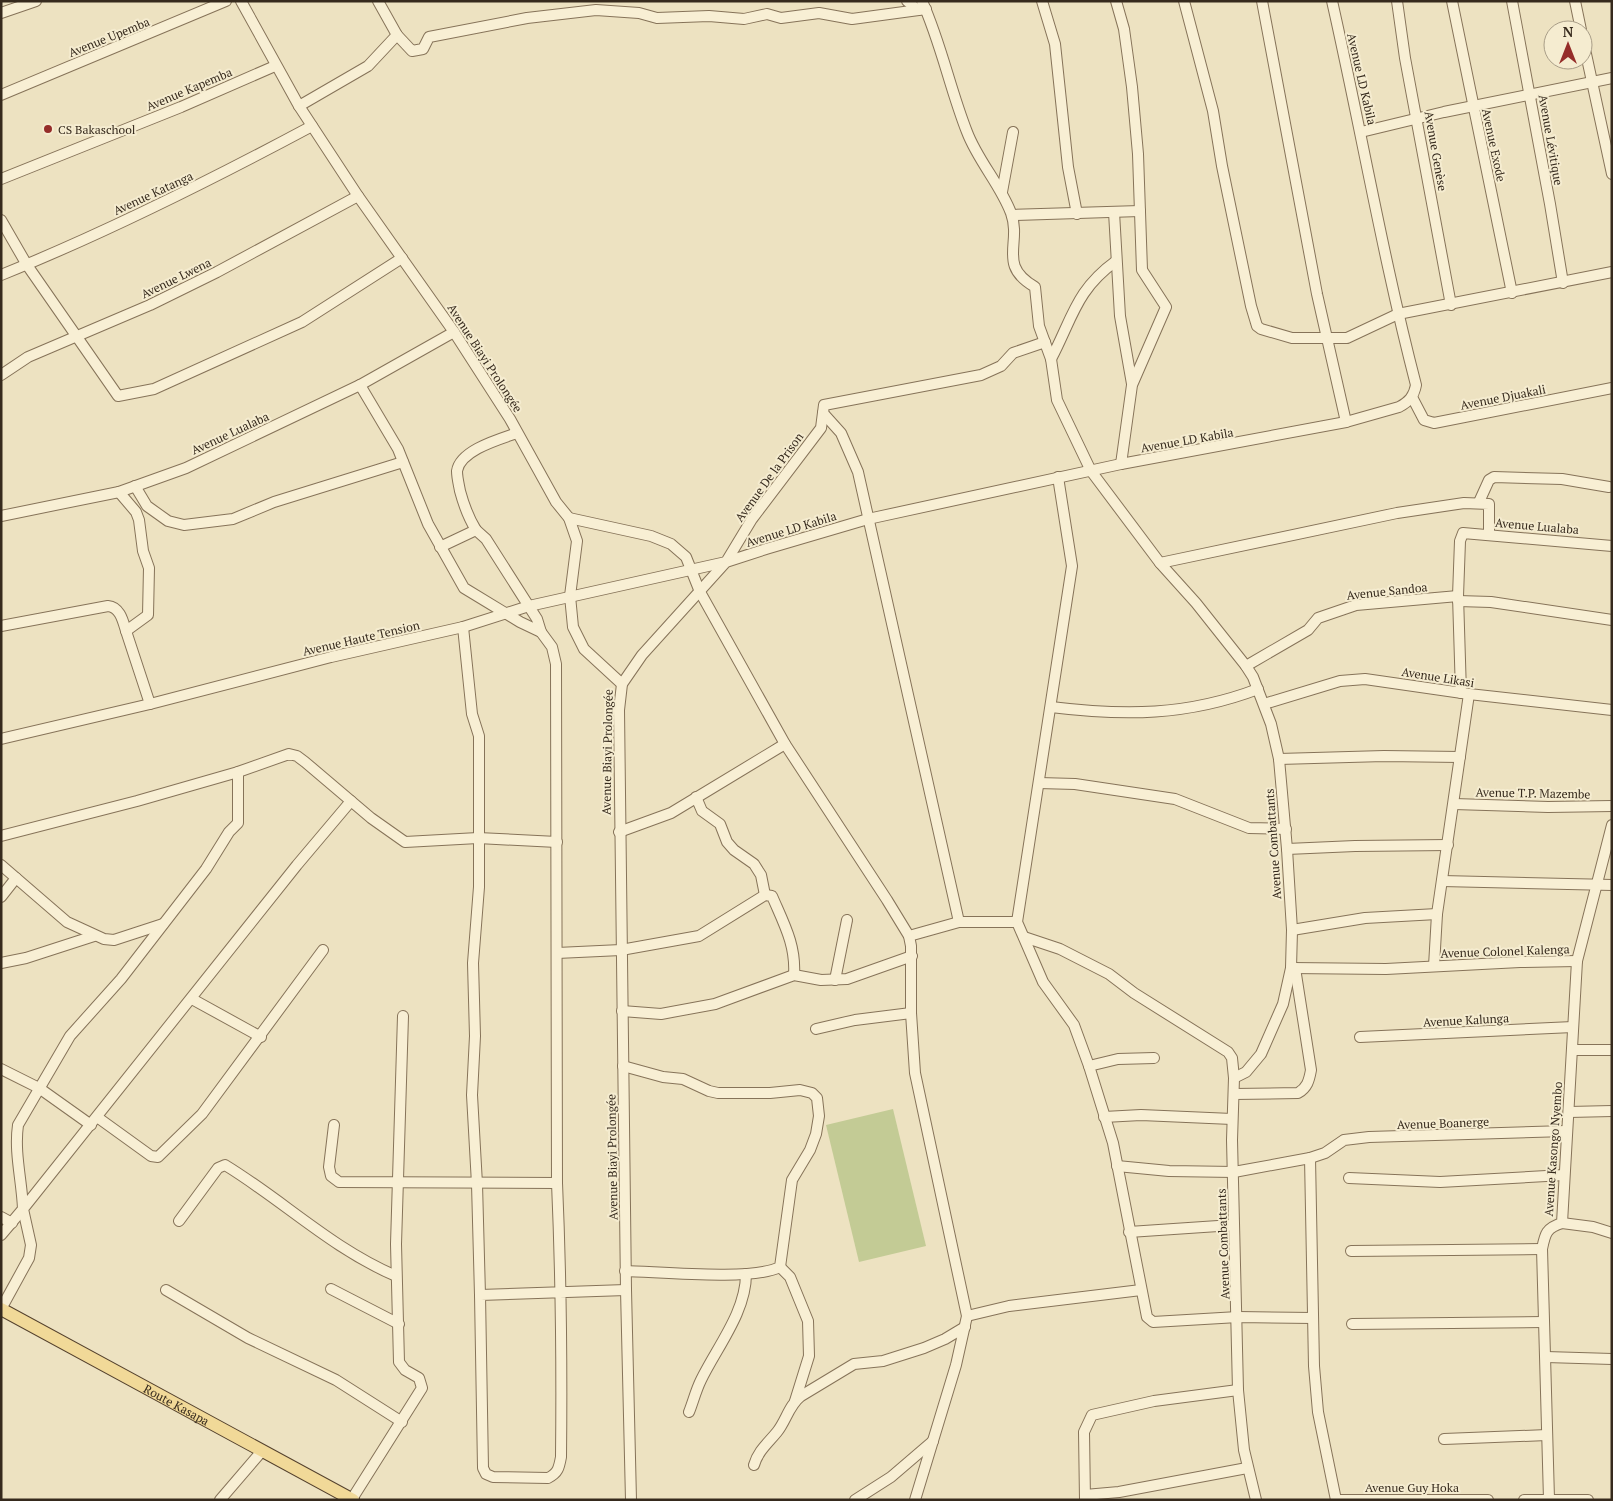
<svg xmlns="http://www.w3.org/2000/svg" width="1613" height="1501" font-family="'PT Serif',serif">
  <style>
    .garden { fill: #c3cb95 }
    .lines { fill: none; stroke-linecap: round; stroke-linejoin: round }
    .minor-casing { stroke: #867359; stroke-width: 12 }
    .major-casing { stroke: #54412d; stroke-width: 14 }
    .minor { stroke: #f8efd4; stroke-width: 10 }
    .major { stroke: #f1d998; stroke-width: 12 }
    .poi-dot { fill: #952d29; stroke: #f5ecd0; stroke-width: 2 }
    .labels { text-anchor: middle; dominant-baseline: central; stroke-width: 4; stroke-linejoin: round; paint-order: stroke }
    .street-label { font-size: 12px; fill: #362a1d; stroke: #f5ecd0 }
    .poi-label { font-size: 12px; fill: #362a1d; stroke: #f5ecd0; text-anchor: start }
  </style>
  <rect width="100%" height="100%" fill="#ede2c1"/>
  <!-- garden -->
  <polygon class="garden" points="893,1109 926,1246 859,1262 826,1125"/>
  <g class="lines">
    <!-- minor casing -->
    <g class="minor-casing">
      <g id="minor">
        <polyline points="241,1 299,106 358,196 454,332 510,419 556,502 569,518 577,541 570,596 573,627 584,649 622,684"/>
        <polyline points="378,1 397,35 412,51 423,49 429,37 527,18 596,10 639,13 657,18 709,16 744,19 767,14 781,18 819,13 852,19 926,9"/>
        <polyline points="907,1 918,10"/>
        <path d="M 922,1 C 941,43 950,89 967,132 C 978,161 1000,184 1011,213 C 1022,244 997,265 1035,287 L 1039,326 L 1051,359 L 1057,400 L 1091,471 L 1160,563 L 1196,603 L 1246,666 L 1253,677 L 1271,724 L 1279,759 L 1287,849 L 1292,930 L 1291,968 L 1283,1004 L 1261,1054 L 1246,1072 L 1234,1078 L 1232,1140 L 1238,1390 L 1244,1450 L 1256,1500"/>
        <polyline points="1042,1 1055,44 1068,167 1077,214"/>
        <polyline points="1116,1 1124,29 1132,87 1138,154 1142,270 1166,307 1132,385 1121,464"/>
        <polyline points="1184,1 1213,111 1222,166 1251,306 1257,326 1261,329 1292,338 1347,338 1398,314 1612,272"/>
        <polyline points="1262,1 1317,294 1346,422"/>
        <polyline points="1397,1 1405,58 1451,305"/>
        <polyline points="1452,1 1512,293"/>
        <polyline points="1512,1 1550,204 1563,283"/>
        <polyline points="1575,1 1581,30"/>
        <polyline points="1,13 36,1"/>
        <polyline points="1583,40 1612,174"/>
        <polyline points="1,95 226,1"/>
        <polyline points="299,106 368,66 397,35"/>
        <polyline points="1361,132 1444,112 1612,78"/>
        <polyline points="1,179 181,107 275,66"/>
        <polyline points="1002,192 1013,132"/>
        <polyline points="1114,212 1120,316 1132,384"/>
        <polyline points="1012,215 1140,211"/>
        <polyline points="1,220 27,265 118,396 154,389 302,322 402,258"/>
        <path d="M 1,275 C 108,232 211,180 312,126"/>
        <path d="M 1051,359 C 1073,317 1076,290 1116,261"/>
        <polyline points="1,375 28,357 150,305 217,272 358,196"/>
        <path d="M 360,385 L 398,449 L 428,524 L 464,588 L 520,622 L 541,632 L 552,647 L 556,664 L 557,1183 C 561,1274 562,1365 561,1457 C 559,1468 558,1473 548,1478 L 493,1477 L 486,1474 L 483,1468 L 480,1295 L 626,1290"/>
        <polyline points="1412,397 1424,420 1434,423 1612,388"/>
        <polyline points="823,413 841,433 858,472 959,922"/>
        <polyline points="1058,477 1072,566 1017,922 1043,982 1074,1025 1089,1066 1113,1143 1147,1317 1153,1322 1238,1317 1313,1318"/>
        <polyline points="135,486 147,506 168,521 184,525 233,519 274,502 403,462"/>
        <polyline points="119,492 136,512 139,520 143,551 149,568 148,615 126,631 150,704"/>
        <polyline points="1479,502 1489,480 1494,477 1562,479 1609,487"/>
        <polyline points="1,516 119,492 186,468 360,385 454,332"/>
        <polyline points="569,518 651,536 671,544 686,557 700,592 785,744 887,900 909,936 911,946 911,1013 915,1073 967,1316 956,1365 915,1500"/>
        <path d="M 476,530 C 468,517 464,506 460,491 C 459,485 457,478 457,471 C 460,450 500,439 517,433"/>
        <polyline points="440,547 476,530 486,539 537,619 541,632"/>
        <polyline points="1160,563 1397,513 1464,503 1489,504 1489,534"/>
        <polyline points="1458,601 1491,602 1612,620"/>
        <path d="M 1,626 L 108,606 C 120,607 123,621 126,631"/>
        <polyline points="463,627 472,714 479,736 479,887 473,963 475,1036 472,1095 477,1184 480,1295"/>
        <polyline points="1246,666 1308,630 1318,618 1356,605 1458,596"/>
        <polyline points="1461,693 1458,596 1460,541 1463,533 1612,546"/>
        <polyline points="1264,704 1340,681 1365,679 1469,694 1612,710"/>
        <path d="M 1051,707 C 1124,716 1187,716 1258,689"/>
        <polyline points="1,739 150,704 331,657 463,627 529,606 726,562 752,519 821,428 824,405 981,375 1001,366 1013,353 1045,342"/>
        <polyline points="1279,759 1384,756 1460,757"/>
        <polyline points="1039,783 1075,784 1175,799 1249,828 1286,829"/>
        <polyline points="696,797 702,811 720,824 727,842 734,850 754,864 761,875 765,895"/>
        <polyline points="1454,804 1548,807 1612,806"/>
        <polyline points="619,832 671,813 785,744"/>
        <polyline points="1,836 137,801 238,772 289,754 297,756 305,762 371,818 405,842 478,838 557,842"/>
        <polyline points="1287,849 1355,846 1448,845"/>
        <polyline points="1,865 67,922 104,939 114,940 163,924"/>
        <polyline points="1442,881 1612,885"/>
        <polyline points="1,897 16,878"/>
        <polyline points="1292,930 1365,918 1437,914"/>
        <polyline points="909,936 959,922 1017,922"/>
        <polyline points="1024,937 1060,949 1109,974 1134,993 1228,1052 1232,1058 1234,1078"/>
        <path d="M 557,953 L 621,950 L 699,936 L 765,895 L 772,896 C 784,924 796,945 794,975"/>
        <polyline points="1,963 26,958 94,936"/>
        <polyline points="1434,966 1437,914 1469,694"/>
        <polyline points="1291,968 1386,969 1520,962 1577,961"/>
        <polyline points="835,980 847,920"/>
        <polyline points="192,999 261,1037"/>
        <polyline points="622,1011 661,1014 715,1004 794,975 821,980 847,979 912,956"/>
        <polyline points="816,1029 855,1020 911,1013"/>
        <polyline points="1360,1037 1573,1027"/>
        <polyline points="1573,1050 1612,1050"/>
        <path d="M 623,1066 L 663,1077 L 683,1079 L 709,1091 L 718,1093 L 770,1093 L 800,1090 L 812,1093 L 817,1098 L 819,1116 L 816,1134 L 810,1150 L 792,1180 L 780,1267 C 752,1281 662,1272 625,1271"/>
        <polyline points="1089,1066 1118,1059 1154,1058"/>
        <polyline points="1,1069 39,1088 91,1125"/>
        <path d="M 1234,1094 L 1298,1093 C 1307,1088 1309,1081 1311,1070 L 1295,968"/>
        <polyline points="1569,1112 1612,1111"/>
        <polyline points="97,1117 151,1156 158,1157 202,1114 323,950"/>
        <polyline points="1104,1117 1141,1115 1232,1119"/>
        <polyline points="334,1125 329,1167 331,1176 339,1182 557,1183"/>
        <polyline points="1310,1158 1314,1366 1318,1412 1336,1500"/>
        <polyline points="1117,1166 1169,1171 1234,1172 1310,1158 1325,1153 1344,1140 1369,1137 1566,1131"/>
        <polyline points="1349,1178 1440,1182 1564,1175"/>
        <polyline points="1,1217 12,1223"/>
        <path d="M 179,1221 L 218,1168 L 225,1165 C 284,1201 331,1248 396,1276"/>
        <polyline points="1562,1223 1593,1227 1612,1233"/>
        <polyline points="1129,1232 1233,1225"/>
        <path d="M 1,1235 L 23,1209 C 22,1181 14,1153 18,1125 L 70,1036 L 121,979 L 206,869 L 229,832 L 238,823 L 238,772"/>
        <polyline points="1351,1251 1542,1249"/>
        <polyline points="780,1267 790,1277 808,1321 809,1356 795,1401"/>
        <polyline points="331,1289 399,1324"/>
        <polyline points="166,1290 248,1338 336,1380 402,1422"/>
        <polyline points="1,1309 29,1258 31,1245 23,1209 297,865 351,801"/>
        <polyline points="967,1316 1009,1306 1141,1290"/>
        <polyline points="1352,1324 1544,1322"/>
        <polyline points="1546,1357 1612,1359"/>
        <path d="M 689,1412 C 693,1402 696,1390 701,1380 C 717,1347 746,1312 746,1274"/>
        <polyline points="1444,1439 1547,1435"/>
        <path d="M 754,1465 C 758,1451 768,1443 777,1432 C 786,1421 789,1405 801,1396 L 854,1364 L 883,1361 L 924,1348 L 945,1339 L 965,1327"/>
        <polyline points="1085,1495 1119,1492 1247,1468"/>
        <polyline points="352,1499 422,1388 419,1378 405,1370 399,1362 396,1244 403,1016"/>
        <path d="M 1549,1499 L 1542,1249 C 1545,1234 1546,1228 1562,1223 L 1577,961 L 1612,825"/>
        <polyline points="220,1500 262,1451"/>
        <path d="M 631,1500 L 626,1290 L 619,710 L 622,684 L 642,655 L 726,562 L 766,549 L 868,519 L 1121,464 L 1346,422 L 1399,407 C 1409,402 1414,396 1416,385 C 1383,258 1361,129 1332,1"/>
        <polyline points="855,1500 891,1477 933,1441"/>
        <polyline points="1085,1500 1084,1432 1092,1415 1154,1401 1238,1390"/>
        <polyline points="1336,1500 1488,1500"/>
        <polyline points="1524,1500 1588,1500"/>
      </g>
    </g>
    <!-- major casing -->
    <g class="major-casing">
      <g id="major">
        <path id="s1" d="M 1,1309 L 353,1500"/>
      </g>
    </g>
    <!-- minor -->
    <use href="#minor" class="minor"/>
    <!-- major -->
    <use href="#major" class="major"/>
  </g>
  <!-- markers -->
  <circle class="poi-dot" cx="48" cy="129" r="5"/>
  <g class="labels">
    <!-- street labels -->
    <g class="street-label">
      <text transform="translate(109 37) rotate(-22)">Avenue Upemba</text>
      <text transform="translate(1362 79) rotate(77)">Avenue LD Kabila</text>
      <text transform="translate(189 89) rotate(-23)">Avenue Kapemba</text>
      <text transform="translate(1551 140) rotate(80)">Avenue Lévitique</text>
      <text transform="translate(1494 145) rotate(78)">Avenue Exode</text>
      <text transform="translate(1436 151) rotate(80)">Avenue Genèse</text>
      <text transform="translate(153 193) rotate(-25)">Avenue Katanga</text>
      <text transform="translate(176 278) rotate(-26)">Avenue Lwena</text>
      <text transform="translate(485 358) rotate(57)">Avenue Biayi Prolongée</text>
      <text transform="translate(1503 397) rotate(-11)">Avenue Djuakali</text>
      <text transform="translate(230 433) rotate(-25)">Avenue Lualaba</text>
      <text transform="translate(1187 440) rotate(-10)">Avenue LD Kabila</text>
      <text transform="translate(769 477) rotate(-54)">Avenue De la Prison</text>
      <text transform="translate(1537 526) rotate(5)">Avenue Lualaba</text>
      <text transform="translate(791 529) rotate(-17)">Avenue LD Kabila</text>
      <text transform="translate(1387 591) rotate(-6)">Avenue Sandoa</text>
      <text transform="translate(361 638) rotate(-13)">Avenue Haute Tension</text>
      <text transform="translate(1438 677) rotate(9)">Avenue Likasi</text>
      <text transform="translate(607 752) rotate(-89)">Avenue Biayi Prolongée</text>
      <text transform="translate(1533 793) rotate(1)">Avenue T.P. Mazembe</text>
      <text transform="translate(1273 844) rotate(-94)">Avenue Combattants</text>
      <text transform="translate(1505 951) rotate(-2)">Avenue Colonel Kalenga</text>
      <text transform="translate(1466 1020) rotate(-3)">Avenue Kalunga</text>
      <text transform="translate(1443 1123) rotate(-2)">Avenue Boanerge</text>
      <text transform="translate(1553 1149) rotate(-86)">Avenue Kasongo Nyembo</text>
      <text transform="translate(612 1157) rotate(-91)">Avenue Biayi Prolongée</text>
      <text transform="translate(1223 1244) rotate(-92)">Avenue Combattants</text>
      <text stroke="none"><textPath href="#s1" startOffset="200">Route Kasapa</textPath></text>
      <text x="1412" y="1487">Avenue Guy Hoka</text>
    </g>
    <!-- poi labels -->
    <g class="poi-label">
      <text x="58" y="129">CS Bakaschool</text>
    </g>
  </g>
  <!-- border -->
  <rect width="1613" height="1501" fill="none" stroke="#362a1d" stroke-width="5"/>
  <!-- north arrow -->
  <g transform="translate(1568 45)"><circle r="24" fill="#f5ecd0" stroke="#a99e88"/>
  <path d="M0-4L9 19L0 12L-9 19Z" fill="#952d29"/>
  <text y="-8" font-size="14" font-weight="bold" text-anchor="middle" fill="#362a1d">N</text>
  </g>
</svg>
